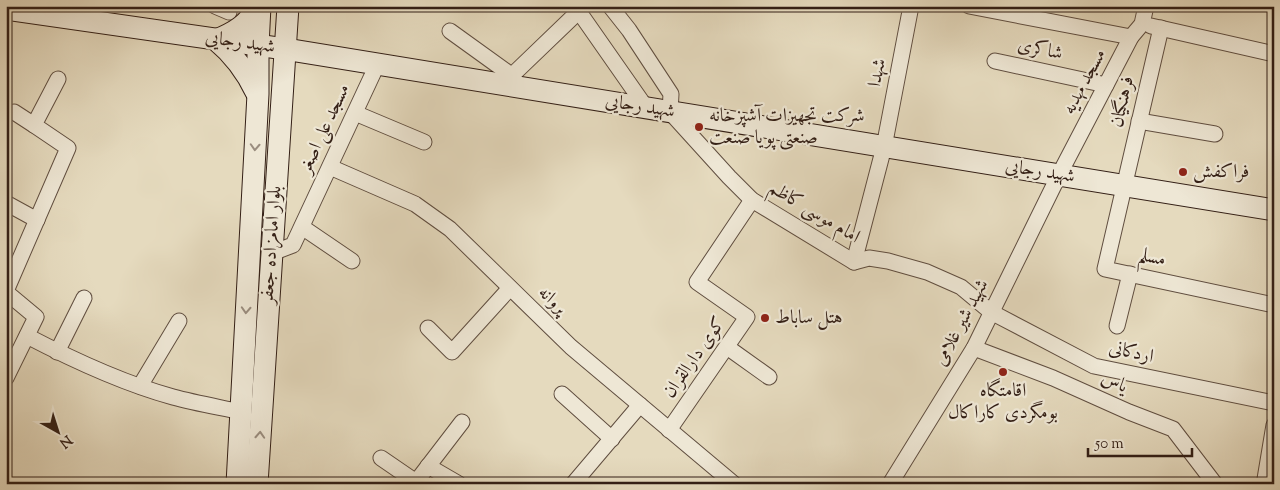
<svg xmlns="http://www.w3.org/2000/svg" width="1280" height="490" font-family="'Sorts Mill Goudy',Amiri,serif">
  <style>
    .lines { fill: none; stroke-linecap: round; stroke-linejoin: round }
    .minor-casing { stroke: #604e40; stroke-width: 17 }
    .secondary-casing { stroke: #331f16; stroke-width: 23 }
    .minor { stroke: #eee7d5; stroke-width: 15 }
    .secondary { stroke: #eee7d5; stroke-width: 21 }
    .oneway { stroke: #9a8d7f }
    .poi-dot { fill: #8f2418; stroke: #eee7d5; stroke-width: 2 }
    .labels { text-anchor: middle; dominant-baseline: central; stroke-width: 4.5; stroke-linejoin: round; paint-order: stroke }
    .street-label { font-size: 19px; fill: #331f16; stroke: #eee7d5 }
    .poi-label { font-size: 19px; fill: #331f16; stroke: #eee7d5; text-anchor: start }
  </style>
  <rect width="100%" height="100%" fill="#e5dabe"/>
  <filter id="stains"><feTurbulence type="fractalNoise" baseFrequency=".004" numOctaves="4"/><feColorMatrix values="0 0 0 0 .2 0 0 0 0 .09 0 0 0 0 .02 0 0 0 .5 -.17"/></filter>
  <radialGradient id="worn" r=".72"><stop offset=".6" stop-color="#630" stop-opacity="0"/><stop offset="1" stop-color="#630" stop-opacity=".3"/></radialGradient>
  <g class="lines">
    <!-- minor casing -->
    <g class="minor-casing">
      <g id="minor">
        <polyline points="215,6 229,12"/>
        <polyline points="575,6 647,109"/>
        <polyline points="610,6 629,30 671,94 670,112 729,177 752,200 854,262 869,258 888,261 927,272 961,287 991,312 1094,366 1274,403"/>
        <polyline points="969,6 1131,37"/>
        <polyline points="1151,26 1274,54"/>
        <polyline points="1161,28 1105,269 1274,305"/>
        <polyline points="450,31 511,75"/>
        <polyline points="995,61 1106,85"/>
        <polyline points="502,85 579,11"/>
        <polyline points="14,112 34,125"/>
        <polyline points="355,113 424,142"/>
        <polyline points="1139,121 1215,134"/>
        <polyline points="330,167 415,204 450,229 571,347 734,484"/>
        <polyline points="6,203 37,220"/>
        <polyline points="302,227 352,261"/>
        <polyline points="272,253 293,245 377,65"/>
        <polyline points="854,262 884,147 911,6"/>
        <polyline points="6,291 68,148 34,125 58,79"/>
        <polyline points="6,292 36,317 6,378"/>
        <polyline points="1117,326 1130,274"/>
        <polyline points="428,328 452,352 510,288"/>
        <path d="M 27,336 C 73,360 122,383 173,397 C 195,403 218,407 241,412"/>
        <polyline points="727,347 769,377"/>
        <polyline points="974,348 1053,378 1129,412 1173,429 1215,484"/>
        <polyline points="57,352 84,298"/>
        <polyline points="140,386 179,321"/>
        <polyline points="562,394 612,439"/>
        <polyline points="1274,425 1265,479 1274,482"/>
        <polyline points="669,430 747,317 697,282 752,200"/>
        <polyline points="381,458 416,482 462,422"/>
        <polyline points="428,466 459,484"/>
        <polyline points="573,484 640,405"/>
        <polyline points="890,484 974,348 1059,175 1131,37 1142,24 1146,6"/>
      </g>
    </g>
    <!-- secondary casing -->
    <g class="secondary-casing">
      <g id="secondary">
        <polyline points="6,9 285,49 1274,210"/>
        <path d="M 256,92 C 246,71 234,55 216,40 C 233,33 250,24 257,6"/>
        <polyline points="237,484 258,94 258,46 260,6"/>
        <polyline points="257,484 288,6"/>
      </g>
    </g>
    <!-- minor -->
    <use href="#minor" class="minor"/>
    <!-- secondary -->
    <use href="#secondary" class="secondary"/>
  </g>
  <!-- one-way arrows -->
  <defs><path id="oneway-chevron" d="M-2-3.5L2.5 0L-2 3.5" fill="none" stroke-width="1.6" stroke-linecap="round" stroke-linejoin="round" transform="scale(1.25)"/></defs>
  <g class="oneway">
    <use href="#oneway-chevron" transform="translate(255 147) rotate(93)"/>
    <use href="#oneway-chevron" transform="translate(246 310) rotate(93)"/>
    <use href="#oneway-chevron" transform="translate(260 435) rotate(-87)"/>
  </g>
  <!-- markers -->
  <g class="poi-dot">
    <circle cx="699" cy="127" r="5"/>
    <circle cx="1183" cy="172" r="5"/>
    <circle cx="765" cy="318" r="5"/>
    <circle cx="1003" cy="372" r="5"/>
  </g>
  <g class="labels">
    <!-- street labels -->
    <g class="street-label">
      <text transform="translate(240 43) rotate(8)">شهید رجایی</text>
      <text transform="translate(1040 50) rotate(12)">شاکری</text>
      <text transform="translate(878 73) rotate(-79)">شهدا</text>
      <text transform="translate(1085 82) rotate(-62)">مسجد مهدیه</text>
      <text transform="translate(1123 102) rotate(-77)">فرهنگیان</text>
      <text transform="translate(640 107) rotate(9)">شهید رجایی</text>
      <text transform="translate(325 129) rotate(-65)">مسجد علی اصغر</text>
      <text transform="translate(1040 172) rotate(9)">شهید رجایی</text>
      <text transform="translate(814 213) rotate(31)">امام موسی کاظم</text>
      <text transform="translate(272 245) rotate(-86)">بلوار امامزاده جعفر</text>
      <text transform="translate(1152 258) rotate(12)">مسلم</text>
      <text transform="translate(552 301) rotate(44)">پروانه</text>
      <text transform="translate(962 323) rotate(-62)">شهید شیر غلامی</text>
      <text transform="translate(1131 353) rotate(12)">اردکانی</text>
      <text transform="translate(695 358) rotate(-55)">کوی دارالقران</text>
      <text transform="translate(1114 383) rotate(24)">یاس</text>
    </g>
    <!-- poi labels -->
    <g class="poi-label">
      <text x="709" y="116">شرکت تجهیزات آشپزخانه<tspan x="709" dy="22">صنعتی پویا صنعت</tspan></text>
      <text x="1193" y="172">فراکفش</text>
      <text x="775" y="318">هتل ساباط</text>
      <text x="1003" y="391" text-anchor="middle">اقامتگاه<tspan x="1003" dy="22">بومگردی کاراکال</tspan></text>
    </g>
  </g>
  <!-- margin -->
  <rect width="1280" height="490" fill="none" stroke="#e5dabe" stroke-width="25"/>
  <rect x="8" y="8" width="1265" height="475" fill="none" stroke="#331f16" stroke-width="2.5"/>
  <rect x="12" y="12" width="1255" height="465" fill="none" stroke="#331f16"/>
  <!-- north arrow -->
  <g transform="translate(58 432) rotate(141)" stroke="#eee7d5" stroke-width="4" paint-order="stroke">
  <path d="M0-4L9 19L0 12L-9 19Z" fill="#331f16"/>
  <text y="-8" font-size="14" font-weight="bold" text-anchor="middle" fill="#331f16">N</text>
  </g>
  <!-- scale -->
  <path d="M1088 448v8h104v-8" fill="none" stroke="#331f16" stroke-width="2.5"/>
  <text x="1095" y="448" font-size="15" fill="#331f16" stroke="#eee7d5" stroke-width="4" paint-order="stroke">50 m</text>
  <rect width="100%" height="100%" filter="url(#stains)"/>
  <rect width="100%" height="100%" fill="url(#worn)"/>
</svg>
